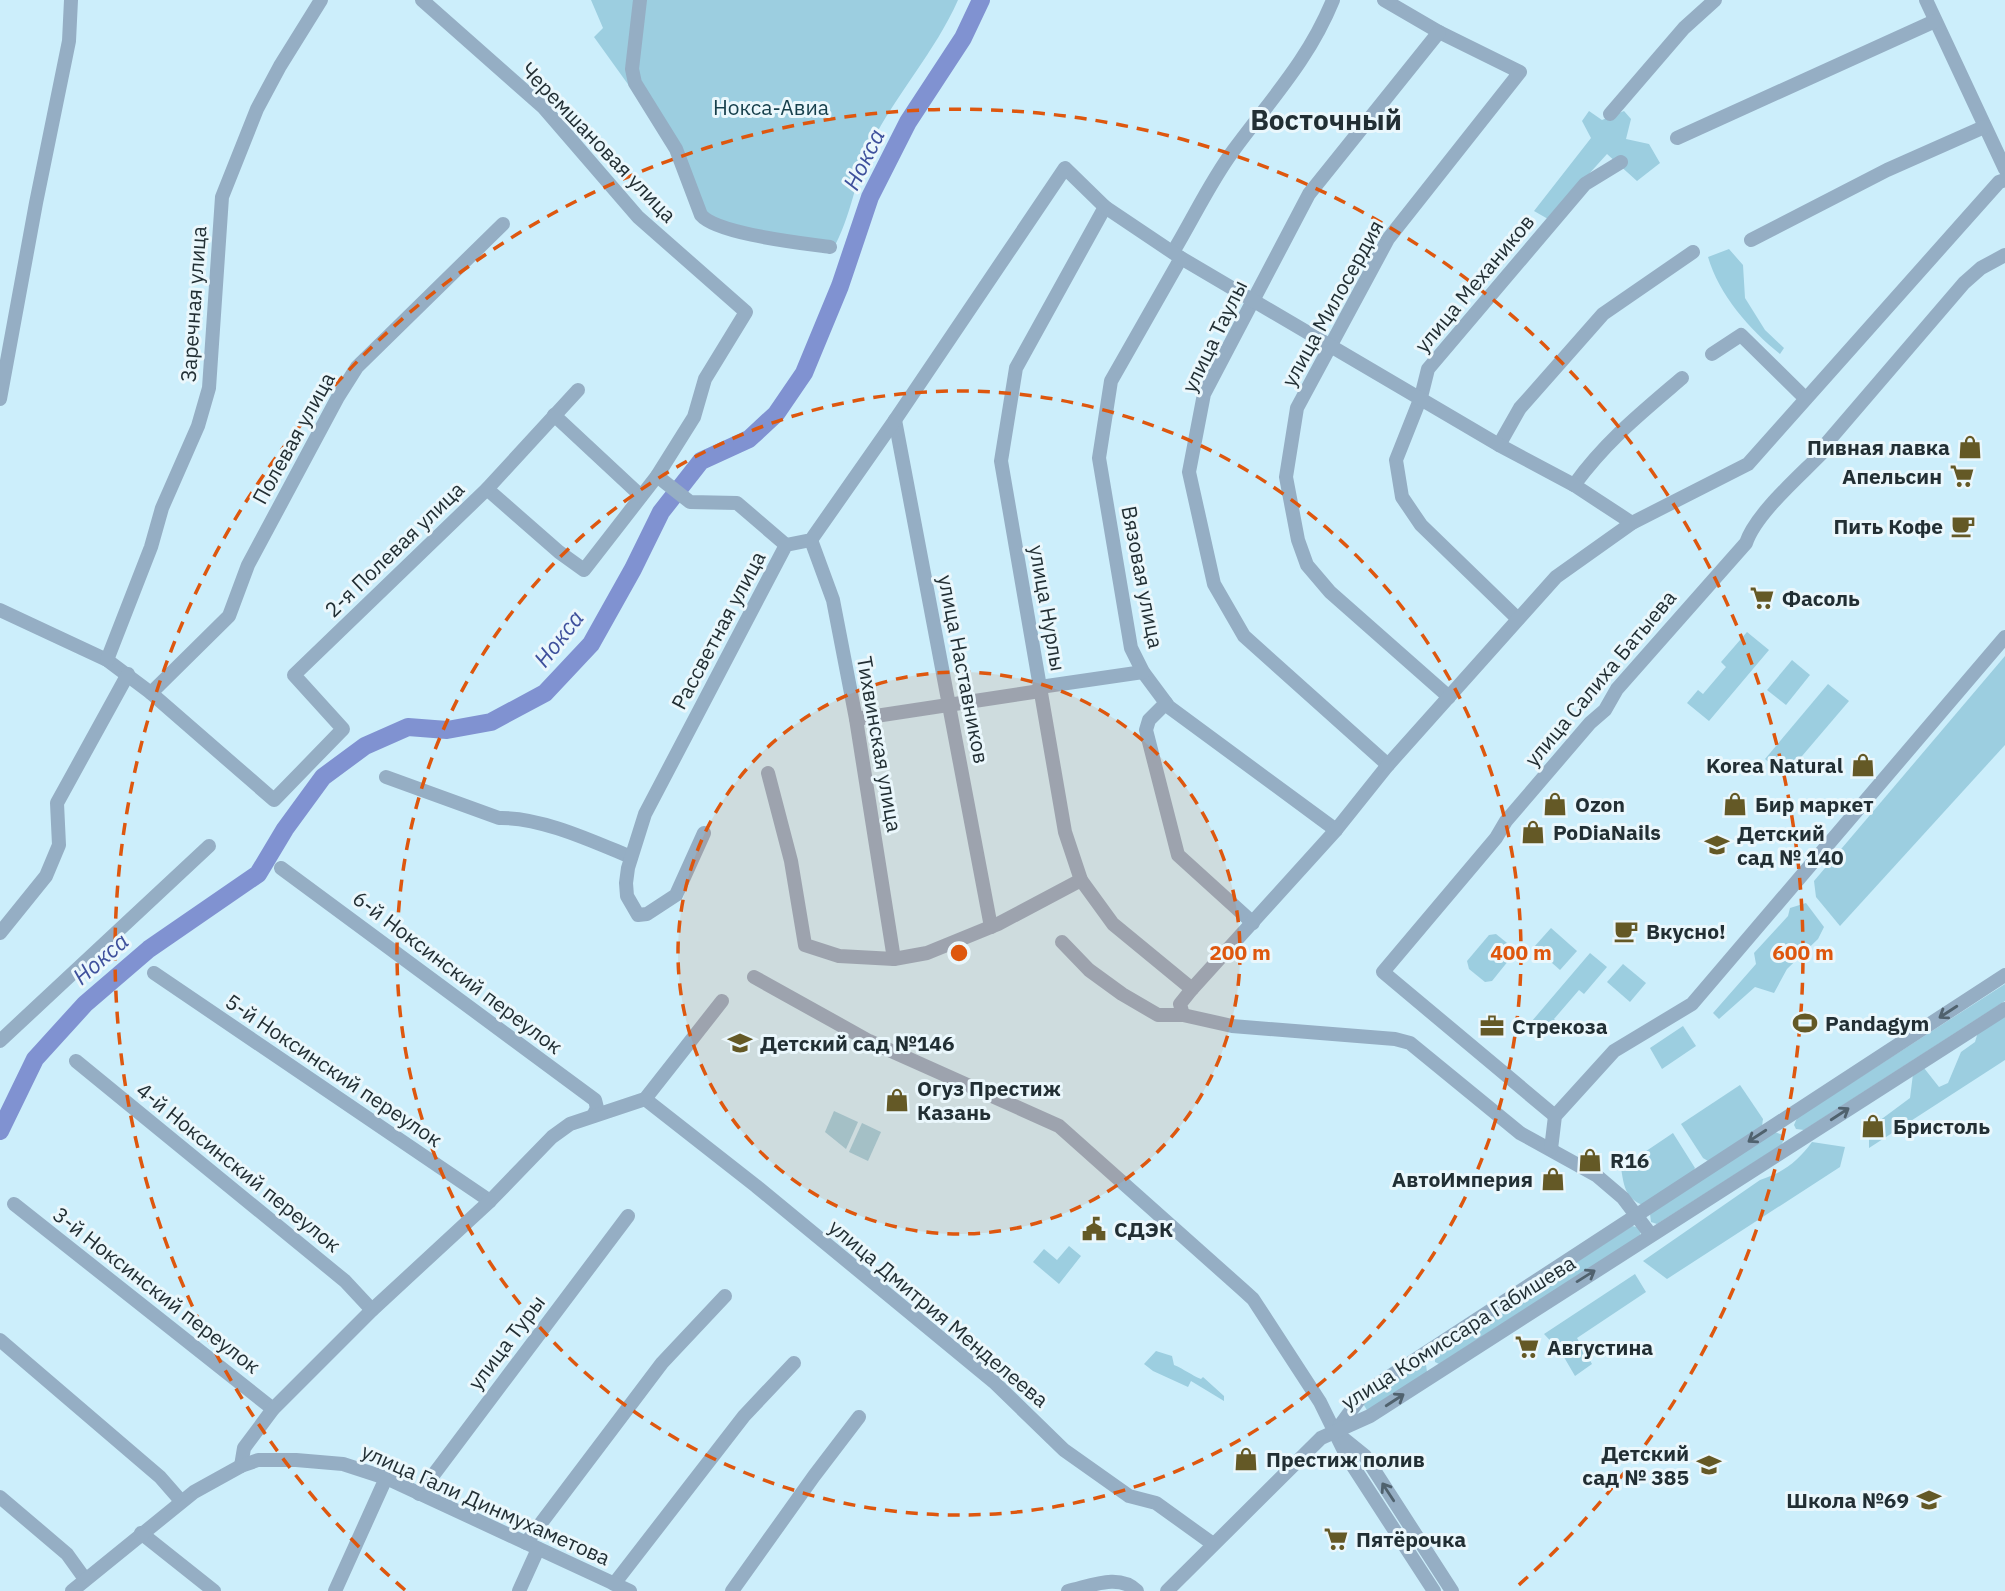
<svg xmlns="http://www.w3.org/2000/svg" width="2005" height="1591" font-family="'IBM Plex Sans',sans-serif">
  <style>
    .green { fill: #9ccee0 }
    .lines { fill: none; stroke-linecap: round; stroke-linejoin: round }
    .river { stroke: #8092d1; stroke-width: 18 }
    .minor { stroke: #95aec4; stroke-width: 14 }
    .oneway { stroke: #50626e }
    .ring { fill: none; stroke: #de570e; stroke-width: 3.5; stroke-dasharray: 12 9 }
    .labels { text-anchor: middle; dominant-baseline: central; stroke-width: 6; stroke-linejoin: round; paint-order: stroke }
    .park-label { font-size: 21px; fill: #163f4b; stroke: #eaf7fc }
    .street-label { font-size: 21px; fill: #222f34; stroke: #eaf7fc }
    .poi-label { font-size: 21px; font-weight: bold; fill: #222f34; stroke: #eaf7fc; text-anchor: start }
    .water-label { font-size: 23px; font-style: italic; fill: #3e509c; stroke: #eaf7fc }
    .district-label { font-size: 28px; font-weight: bold; fill: #222f34; stroke: #eaf7fc }
    .centre { fill: #de570e; stroke: #eaf7fc; stroke-width: 3.5 }
    .ring-label { font-size: 21px; text-anchor: middle; font-weight: bold; fill: #de570e; stroke: #eaf7fc; stroke-width: 6; stroke-linejoin: round; paint-order: stroke }
  </style>
  <rect width="100%" height="100%" fill="#cceefb"/>
  <!-- green -->
  <g class="green">
    <path d="M 591,0 L 958,0 C 935,52 896,94 871,144 C 855,178 852,216 832,251 L 705,222 L 663,133 L 594,37 L 603,28 Z"/>
    <polygon points="1589,111 1602,120 1624,111 1631,119 1626,139 1649,144 1660,163 1637,181 1607,154 1548,219 1534,211 1591,138 1582,121"/>
    <path d="M 1729,249 L 1743,265 L 1745,298 L 1765,330 L 1784,348 L 1780,354 C 1750,330 1719,295 1708,257 Z"/>
    <polygon points="1747,632 1769,650 1709,721 1687,703 1698,690 1703,694 1726,667 1721,662"/>
    <polygon points="2005,656 2005,745 1840,926 1816,897 1814,881"/>
    <polygon points="1792,660 1810,675 1786,705 1767,690"/>
    <polygon points="1828,684 1849,701 1785,776 1765,759"/>
    <polygon points="1806,903 1824,927 1818,939 1787,969 1774,993 1755,987 1719,1019 1713,1013 1756,964 1754,953 1788,916 1790,908"/>
    <polygon points="1551,928 1577,951 1560,970 1534,947"/>
    <polygon points="1496,934 1512,947 1513,955 1492,981 1485,982 1469,969 1467,961 1489,935"/>
    <polygon points="1590,953 1607,967 1584,994 1579,990 1554,1019 1559,1024 1549,1035 1532,1021"/>
    <polygon points="1623,964 1646,983 1630,1002 1607,982"/>
    <polygon points="2005,984 2005,1001 1804,1130 1796,1129 1794,1125 1797,1118"/>
    <polygon points="2005,1016 2005,1060 1869,1148 1869,1139 1883,1130 1879,1121 1910,1098 1913,1074 1924,1068 1939,1087 1948,1083 1961,1052 1975,1042 1978,1032"/>
    <polygon points="1683,1026 1696,1046 1662,1069 1650,1048"/>
    <polygon points="1740,1085 1763,1119 1762,1126 1708,1161 1703,1158 1681,1124"/>
    <polygon points="834,1111 858,1122 846,1149 825,1132"/>
    <polygon points="862,1123 881,1132 868,1161 849,1152"/>
    <polygon points="1775,1132 1783,1135 1784,1140 1781,1145 1657,1224 1651,1222 1650,1214"/>
    <path d="M 1673,1133 L 1695,1168 L 1692,1173 L 1643,1205 C 1625,1198 1624,1186 1621,1168 Z"/>
    <path d="M 1812,1142 L 1845,1147 L 1840,1167 L 1667,1279 L 1643,1261 L 1760,1180 C 1783,1173 1798,1161 1812,1142 Z"/>
    <polygon points="1632,1226 1637,1227 1641,1230 1640,1236 1439,1364 1435,1362 1435,1354"/>
    <polygon points="1069,1246 1081,1256 1059,1284 1033,1262 1044,1249 1057,1260"/>
    <polygon points="1635,1274 1646,1292 1577,1338 1592,1364 1575,1376 1561,1352 1544,1334"/>
    <path d="M 1156,1351 L 1172,1356 L 1174,1365 C 1184,1369 1191,1375 1201,1379 L 1203,1377 L 1224,1396 L 1224,1401 L 1191,1381 L 1188,1387 L 1153,1371 L 1144,1364 Z"/>
    <polygon points="1421,1362 1426,1365 1427,1372 1368,1412 1361,1400"/>
  </g>
  <g class="lines">
    <!-- river -->
    <polyline class="river" points="0,1131 35,1059 85,1004 149,949 258,874 285,829 323,777 365,746 408,727 447,730 491,722 545,693 591,644 633,569 661,512 701,461 749,439 776,414 804,373 840,286 870,197 908,122 963,38 981,0"/>
    <!-- minor -->
    <g class="minor">
      <polyline points="422,0 543,107 638,217 746,312 705,379 694,417 657,476 584,570 559,552 487,489"/>
      <path d="M 640,0 L 632,69 L 635,83 L 676,149 L 701,215 C 717,234 802,243 830,247"/>
      <polyline points="1384,0 1439,32 1520,72 1388,239 1297,408 1286,477 1298,540 1307,565 1330,592 1449,697"/>
      <polyline points="1926,0 2005,169"/>
      <polyline points="1610,114 1684,28 1715,0"/>
      <polyline points="1677,138 1935,21"/>
      <polyline points="1105,207 1016,368 1001,461 1065,832 1081,880 1113,924 1192,989"/>
      <polyline points="1751,240 1887,170 1984,127"/>
      <path d="M 1173,252 C 1193,219 1210,182 1233,151 C 1271,99 1308,61 1333,0"/>
      <polyline points="1181,258 1111,381 1099,458 1131,648 1143,672 1169,707 1336,830"/>
      <polyline points="1712,354 1741,335 1805,398"/>
      <polyline points="0,399 36,203 69,41 71,0"/>
      <polyline points="554,415 641,496"/>
      <polyline points="895,420 991,927"/>
      <polyline points="1499,445 1520,408 1603,314 1693,252"/>
      <polyline points="657,476 690,502 737,503 786,545"/>
      <path d="M 1574,485 C 1606,441 1641,413 1682,378"/>
      <polyline points="811,540 833,600 856,719 894,959"/>
      <polyline points="0,610 107,660 151,693 274,800 343,729 294,675 487,489 578,390"/>
      <polyline points="1518,619 1421,525 1402,497 1396,460 1421,397 1428,369 1585,184 1621,162"/>
      <polyline points="107,660 151,547 162,508 198,426 209,388 222,197 257,109 280,66 321,0"/>
      <polyline points="1040,687 1143,672"/>
      <polyline points="151,693 229,616 248,565 338,397 357,367 503,224"/>
      <polyline points="1166,703 1149,720 1146,730 1178,855 1253,923"/>
      <polyline points="856,719 1040,691"/>
      <polyline points="1388,765 1244,636 1214,584 1189,472 1204,394 1309,194 1439,32"/>
      <polyline points="768,773 791,861 805,945 839,956 894,959 927,953 998,924 1081,880"/>
      <path d="M 386,777 L 499,818 C 541,817 592,841 631,857"/>
      <polyline points="704,833 676,895 647,914 638,915 627,896 626,883 628,868 645,814 786,545 811,540 895,420 1065,168 1105,207 1181,258 1499,445 1574,485 1632,523"/>
      <polyline points="281,868 595,1100 597,1108 593,1116"/>
      <polyline points="0,933 46,876 59,845 57,803 128,674"/>
      <polyline points="1062,942 1089,970 1122,994 1158,1015 1183,1015 1232,1026 1395,1039 1410,1043 1520,1133 1596,1175 1623,1198 1651,1235"/>
      <polyline points="154,973 490,1201"/>
      <polyline points="754,977 869,1041 1059,1126 1242,1289 1253,1299 1320,1402 1347,1457 1434,1591"/>
      <polyline points="1183,1015 1180,1004 1192,989 1336,830 1388,765 1556,577 1632,523 1748,464 1999,182 2005,180"/>
      <polyline points="0,1041 209,846"/>
      <polyline points="76,1061 345,1281 372,1310"/>
      <polyline points="645,1099 756,1186 994,1382 1064,1450 1129,1496 1156,1503 1213,1544"/>
      <path d="M 1555,1116 L 1383,972 L 1496,838 L 1506,821 L 1590,723 L 1605,710 L 1617,689 L 1746,543 C 1756,513 1801,475 1823,452 L 1825,445 L 1964,283 L 1981,268 L 2005,255"/>
      <polyline points="1551,1149 1555,1116 1614,1051 1692,1004 2005,637"/>
      <polyline points="14,1204 273,1409"/>
      <polyline points="0,1340 160,1477 181,1501"/>
      <polyline points="1336,1431 1364,1393 2005,975"/>
      <polyline points="1339,1435 1365,1456 1452,1591"/>
      <polyline points="241,1466 244,1448 273,1409 372,1310 490,1201 552,1137 570,1124 645,1099 722,1001"/>
      <polyline points="419,1494 628,1216"/>
      <polyline points="0,1497 67,1554 85,1579"/>
      <polyline points="141,1533 214,1591"/>
      <polyline points="526,1543 662,1363 725,1296"/>
      <polyline points="614,1584 744,1416 794,1363"/>
      <polyline points="72,1591 194,1492 241,1466 258,1460 296,1460 343,1464 386,1478 630,1591"/>
      <polyline points="335,1591 386,1478"/>
      <polyline points="519,1591 538,1549"/>
      <polyline points="732,1591 814,1476 859,1417"/>
      <path d="M 1068,1591 C 1091,1586 1119,1573 1137,1591"/>
      <polyline points="1167,1591 1321,1438 1370,1416 2005,1009"/>
    </g>
  </g>
  <!-- one-way arrows -->
  <defs><path id="oneway-shaft" d="M-6 0H5M1.5-3L5.5 0L1.5 3" fill="none" stroke-width="1.6" stroke-linecap="round" stroke-linejoin="round" transform="scale(1.75)"/></defs>
  <g class="oneway">
    <use href="#oneway-shaft" transform="translate(1948 1012) rotate(147)"/>
    <use href="#oneway-shaft" transform="translate(1840 1114) rotate(-33)"/>
    <use href="#oneway-shaft" transform="translate(1757 1136) rotate(147)"/>
    <use href="#oneway-shaft" transform="translate(1586 1276) rotate(-32)"/>
    <use href="#oneway-shaft" transform="translate(1395 1400) rotate(-33)"/>
    <use href="#oneway-shaft" transform="translate(1388 1492) rotate(-123)"/>
  </g>
  <!-- distance rings -->
  <circle cx="959" cy="953" r="281" fill="#de570e" fill-opacity=".12"/>
  <g class="ring">
    <circle cx="959" cy="953" r="281"/>
    <circle cx="959" cy="953" r="562"/>
    <path d="M405 1590A844 844 0 1 1 1513 1590"/>
  </g>
  <!-- icons -->
  <defs>
    <g id="shop-bare" transform="scale(1.89)"><path d="M-5-2.5h2.3a2.7 3.5 0 0 1 5.4 0H5L5.5 6h-11ZM-1.5-2.5h3a1.5 2.3 0 0 0-3 0Z" fill="#645926" stroke="#eaf7fc" stroke-width="2.5" paint-order="stroke"/></g>
    <g id="supermarket-bare" transform="scale(1.89)"><path d="M-6-5.5h2.5l.6 2H6L4.5 2H-2.5L-4.4-4H-6ZM-1.5 3.2a1.3 1.3 0 1 0 .1 0ZM3 3.2a1.3 1.3 0 1 0 .1 0Z" fill="#645926" stroke="#eaf7fc" stroke-width="2.5" paint-order="stroke"/></g>
    <g id="cafe-bare" transform="scale(1.89)"><path d="M-5.5-4.5H6V0H3Q3 3.5 0 3.5H-2.5Q-5.5 3.5-5.5 0ZM3-3.2v2h1.7v-2ZM-6 4.5H4V6H-6Z" fill="#645926" stroke="#eaf7fc" stroke-width="2.5" paint-order="stroke"/></g>
    <g id="school-bare" transform="scale(1.89)"><path d="M0-5L7-2L0 1L-7-2ZM-4 1L0 2.5L4 1V4Q0 6-4 4Z" fill="#645926" stroke="#eaf7fc" stroke-width="2.5" paint-order="stroke"/></g>
    <g id="stadium-bare" transform="scale(1.89)"><path d="M0-5a6.5 5 0 1 0 0 10a6.5 5 0 1 0 0-10ZM-3.5-1.8h7v3.6h-7Z" fill="#645926" stroke="#eaf7fc" stroke-width="2.5" paint-order="stroke"/></g>
    <g id="office-bare" transform="scale(1.89)"><path d="M-6-3h4V-5.5h4V-3h4V5H-6ZM-1-4.5V-3h2v-1.5ZM-6 0V1H6V0Z" fill="#645926" stroke="#eaf7fc" stroke-width="2.5" paint-order="stroke"/></g>
    <g id="civic-bare" transform="scale(1.89)"><path d="M-.6-6.5H3V-4.5H.6V-3L4-1V1h2V6H-6V1h2V-1L-.6-3ZM-1.2 2.5V6h2.4V2.5Z" fill="#645926" stroke="#eaf7fc" stroke-width="2.5" paint-order="stroke"/></g>
  </defs>
  <g fill-rule="evenodd">
    <use href="#shop-bare" x="1970" y="447"/>
    <use href="#supermarket-bare" x="1962" y="476"/>
    <use href="#cafe-bare" x="1963" y="526"/>
    <use href="#supermarket-bare" x="1762" y="598"/>
    <use href="#shop-bare" x="1863" y="765"/>
    <use href="#shop-bare" x="1555" y="804"/>
    <use href="#shop-bare" x="1735" y="804"/>
    <use href="#shop-bare" x="1533" y="832"/>
    <use href="#school-bare" x="1717" y="845"/>
    <use href="#cafe-bare" x="1626" y="931"/>
    <use href="#stadium-bare" x="1805" y="1023"/>
    <use href="#office-bare" x="1492" y="1026"/>
    <use href="#school-bare" x="740" y="1043"/>
    <use href="#shop-bare" x="897" y="1100"/>
    <use href="#shop-bare" x="1873" y="1126"/>
    <use href="#shop-bare" x="1590" y="1160"/>
    <use href="#shop-bare" x="1553" y="1179"/>
    <use href="#civic-bare" x="1094" y="1229"/>
    <use href="#supermarket-bare" x="1527" y="1347"/>
    <use href="#shop-bare" x="1246" y="1459"/>
    <use href="#school-bare" x="1709" y="1465"/>
    <use href="#school-bare" x="1929" y="1500"/>
    <use href="#supermarket-bare" x="1336" y="1539"/>
  </g>
  <g class="labels">
    <!-- park labels -->
    <g class="park-label">
      <text x="771" y="107">Нокса-Авиа</text>
    </g>
    <!-- street labels -->
    <g class="street-label">
      <text transform="translate(599 142) rotate(46)">Черемшановая улица</text>
      <text transform="translate(1474 283) rotate(-50)">улица Механиков</text>
      <text transform="translate(1332 303) rotate(-61)">улица Милосердия</text>
      <text transform="translate(193 304) rotate(-86)">Заречная улица</text>
      <text transform="translate(1214 336) rotate(-64)">улица Таулы</text>
      <text transform="translate(293 438) rotate(-61)">Полевая улица</text>
      <text transform="translate(394 549) rotate(-44)">2-я Полевая улица</text>
      <text transform="translate(1143 577) rotate(79)">Вязовая улица</text>
      <text transform="translate(1048 608) rotate(80)">улица Нурлы</text>
      <text transform="translate(718 630) rotate(-62)">Рассветная улица</text>
      <text transform="translate(964 669) rotate(79)">улица Наставников</text>
      <text transform="translate(1600 678) rotate(-50)">улица Салиха Батыева</text>
      <text transform="translate(880 744) rotate(80)">Тихвинская улица</text>
      <text transform="translate(458 972) rotate(37)">6-й Ноксинский переулок</text>
      <text transform="translate(334 1070) rotate(34)">5-й Ноксинский переулок</text>
      <text transform="translate(239 1167) rotate(39)">4-й Ноксинский переулок</text>
      <text transform="translate(157 1290) rotate(38)">3-й Ноксинский переулок</text>
      <text transform="translate(939 1313) rotate(40)">улица Дмитрия Менделеева</text>
      <text transform="translate(1458 1332) rotate(-32)">улица Комиссара Габишева</text>
      <text transform="translate(506 1342) rotate(-53)">улица Туры</text>
      <text transform="translate(486 1504) rotate(24)">улица Гали Динмухаметова</text>
    </g>
    <!-- poi labels -->
    <g class="poi-label">
      <text x="1950" y="447" text-anchor="end">Пивная лавка</text>
      <text x="1942" y="476" text-anchor="end">Апельсин</text>
      <text x="1943" y="526" text-anchor="end">Пить Кофе</text>
      <text x="1782" y="598">Фасоль</text>
      <text x="1843" y="765" text-anchor="end">Korea Natural</text>
      <text x="1575" y="804">Ozon</text>
      <text x="1755" y="804">Бир маркет</text>
      <text x="1553" y="832">PoDiaNails</text>
      <text x="1737" y="833">Детский<tspan x="1737" dy="24">сад № 140</tspan></text>
      <text x="1646" y="931">Вкусно!</text>
      <text x="1825" y="1023">Pandagym</text>
      <text x="1512" y="1026">Стрекоза</text>
      <text x="760" y="1043">Детский сад №146</text>
      <text x="917" y="1088">Огуз Престиж<tspan x="917" dy="24">Казань</tspan></text>
      <text x="1893" y="1126">Бристоль</text>
      <text x="1610" y="1160">R16</text>
      <text x="1533" y="1179" text-anchor="end">АвтоИмперия</text>
      <text x="1114" y="1229">СДЭК</text>
      <text x="1547" y="1347">Августина</text>
      <text x="1689" y="1453" text-anchor="end">Детский<tspan x="1689" dy="24">сад № 385</tspan></text>
      <text x="1266" y="1459">Престиж полив</text>
      <text x="1909" y="1500" text-anchor="end">Школа №69</text>
      <text x="1356" y="1539">Пятёрочка</text>
    </g>
    <!-- water labels -->
    <g class="water-label">
      <text transform="translate(863 159) rotate(-64)">Нокса</text>
      <text transform="translate(558 638) rotate(-52)">Нокса</text>
      <text transform="translate(100 958) rotate(-41)">Нокса</text>
    </g>
    <!-- district labels -->
    <g class="district-label">
      <text x="1326" y="119">Восточный</text>
    </g>
  </g>
  <circle cx="959" cy="953" r="10" class="centre"/>
  <g class="ring-label">
    <text x="1240" y="960">200 m</text>
    <text x="1521" y="960">400 m</text>
    <text x="1803" y="960">600 m</text>
  </g>
</svg>
